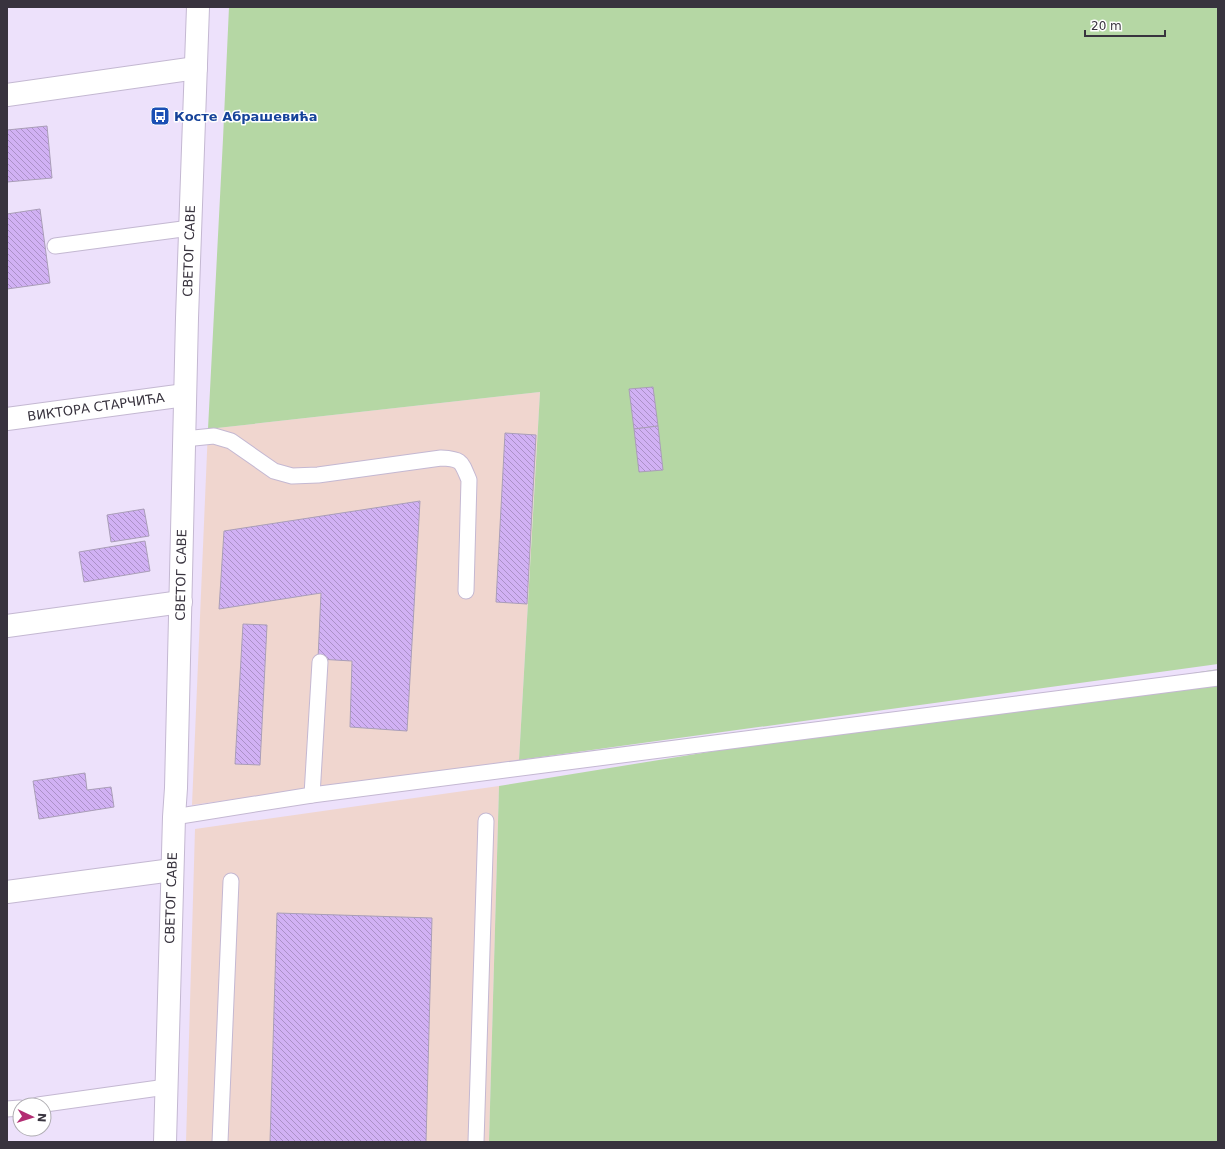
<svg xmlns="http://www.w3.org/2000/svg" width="1225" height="1149" font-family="'DejaVu Sans',sans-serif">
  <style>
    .commercial { fill: #f0d6cf }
    .grass { fill: #b5d7a4 }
    .building { fill: url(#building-back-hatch); stroke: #aa9eb8 }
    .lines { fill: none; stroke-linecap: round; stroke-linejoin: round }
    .lane-casing { stroke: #c4b8d2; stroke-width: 17 }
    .street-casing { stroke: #c4b8d2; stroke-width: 24 }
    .lane { stroke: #fff; stroke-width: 15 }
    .street { stroke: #fff; stroke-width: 22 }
    .labels { text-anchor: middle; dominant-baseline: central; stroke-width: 3; stroke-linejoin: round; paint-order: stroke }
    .transit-label { font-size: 13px; font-weight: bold; fill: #164399; stroke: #fff; text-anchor: start }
    .street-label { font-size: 13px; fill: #38333e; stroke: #fff }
  </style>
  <defs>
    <pattern id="building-back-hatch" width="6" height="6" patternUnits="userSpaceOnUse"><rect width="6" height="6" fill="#d1b1f4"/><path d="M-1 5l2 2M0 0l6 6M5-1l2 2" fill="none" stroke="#ab91c7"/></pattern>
  </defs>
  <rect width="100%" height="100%" fill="#ede1fb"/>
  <!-- commercial -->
  <g class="commercial">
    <polygon points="540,392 519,760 192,805 208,429"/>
    <polygon points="499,786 489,1142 186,1142 195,829"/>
  </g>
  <!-- grass -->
  <g class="grass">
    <polygon points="229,7 1218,7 1218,664 519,760 540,392 208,429 223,139"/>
    <polygon points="1218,669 1218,1142 489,1142 499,786"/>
  </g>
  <!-- building -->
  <g class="building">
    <polygon points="47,126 52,178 7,182 7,130"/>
    <polygon points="40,209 50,283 7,289 7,214"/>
    <polygon points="653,387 658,426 634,429 629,389"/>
    <polygon points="658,426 663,470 639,472 634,429"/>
    <polygon points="505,433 536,435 527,604 496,602"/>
    <polygon points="420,501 407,731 350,727 352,661 318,659 321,593 219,609 224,531"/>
    <polygon points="144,509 149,536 111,542 107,515"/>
    <polygon points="145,541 150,571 84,582 79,552"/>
    <polygon points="243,624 267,625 260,765 235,764"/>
    <polygon points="85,773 87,790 111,787 114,807 39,819 33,781"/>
    <polygon points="277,913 432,918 426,1142 270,1142"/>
  </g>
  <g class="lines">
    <!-- lane casing -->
    <g class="lane-casing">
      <g id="lane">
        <polyline points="55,246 190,228"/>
        <path d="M 184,439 L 214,436 L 231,441 L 274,471 L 292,476 L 318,475 L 441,458 C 462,459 461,461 469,480 L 466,591"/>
        <polyline points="312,795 320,662"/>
        <polyline points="174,817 312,795 1218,678"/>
        <polyline points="38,1105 166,1087"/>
        <polyline points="7,1109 20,1108"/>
        <polyline points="220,1142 231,881"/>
        <polyline points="476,1142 486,821"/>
      </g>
    </g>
    <!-- street casing -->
    <g class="street-casing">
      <g id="street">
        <polyline points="7,95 196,68"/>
        <polyline points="7,419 185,395"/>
        <polyline points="7,626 181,602"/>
        <polyline points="7,892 172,870"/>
        <polyline points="165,1142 174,817 176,788 187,318 198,7"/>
      </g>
    </g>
    <!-- lane -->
    <use href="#lane" class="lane"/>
    <!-- street -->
    <use href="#street" class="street"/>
  </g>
  <!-- icons -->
  <defs>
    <g id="bus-square" transform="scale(1)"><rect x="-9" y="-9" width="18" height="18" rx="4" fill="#1a4fb4" stroke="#fff"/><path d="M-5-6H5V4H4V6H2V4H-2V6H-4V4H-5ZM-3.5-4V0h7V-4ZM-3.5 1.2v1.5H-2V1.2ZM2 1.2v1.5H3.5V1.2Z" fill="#fff"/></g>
  </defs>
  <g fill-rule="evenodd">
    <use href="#bus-square" x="160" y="116"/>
  </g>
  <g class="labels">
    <!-- transit labels -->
    <g class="transit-label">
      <text x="174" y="116">Косте Абрашевића</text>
    </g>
    <!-- street labels -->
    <g class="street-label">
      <text transform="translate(189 251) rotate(-88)">СВЕТОГ САВЕ</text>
      <text transform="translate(96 407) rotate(-8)">ВИКТОРА СТАРЧИЋА</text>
      <text transform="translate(181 575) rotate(-89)">СВЕТОГ САВЕ</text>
      <text transform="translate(171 898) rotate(-88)">СВЕТОГ САВЕ</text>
    </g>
  </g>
  <!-- border -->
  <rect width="1225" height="1149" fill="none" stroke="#38333e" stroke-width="16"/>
  <!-- north arrow -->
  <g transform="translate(32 1117) rotate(94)"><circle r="19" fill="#ffffff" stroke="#afadb2"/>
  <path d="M0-3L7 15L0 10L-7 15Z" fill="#b32d73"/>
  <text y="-6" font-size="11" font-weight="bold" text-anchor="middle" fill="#38333e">N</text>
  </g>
  <!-- scale -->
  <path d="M1085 30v6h80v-6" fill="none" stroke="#38333e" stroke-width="2"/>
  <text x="1091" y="30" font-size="12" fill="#38333e" stroke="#ffffff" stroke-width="3" paint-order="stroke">20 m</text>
</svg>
